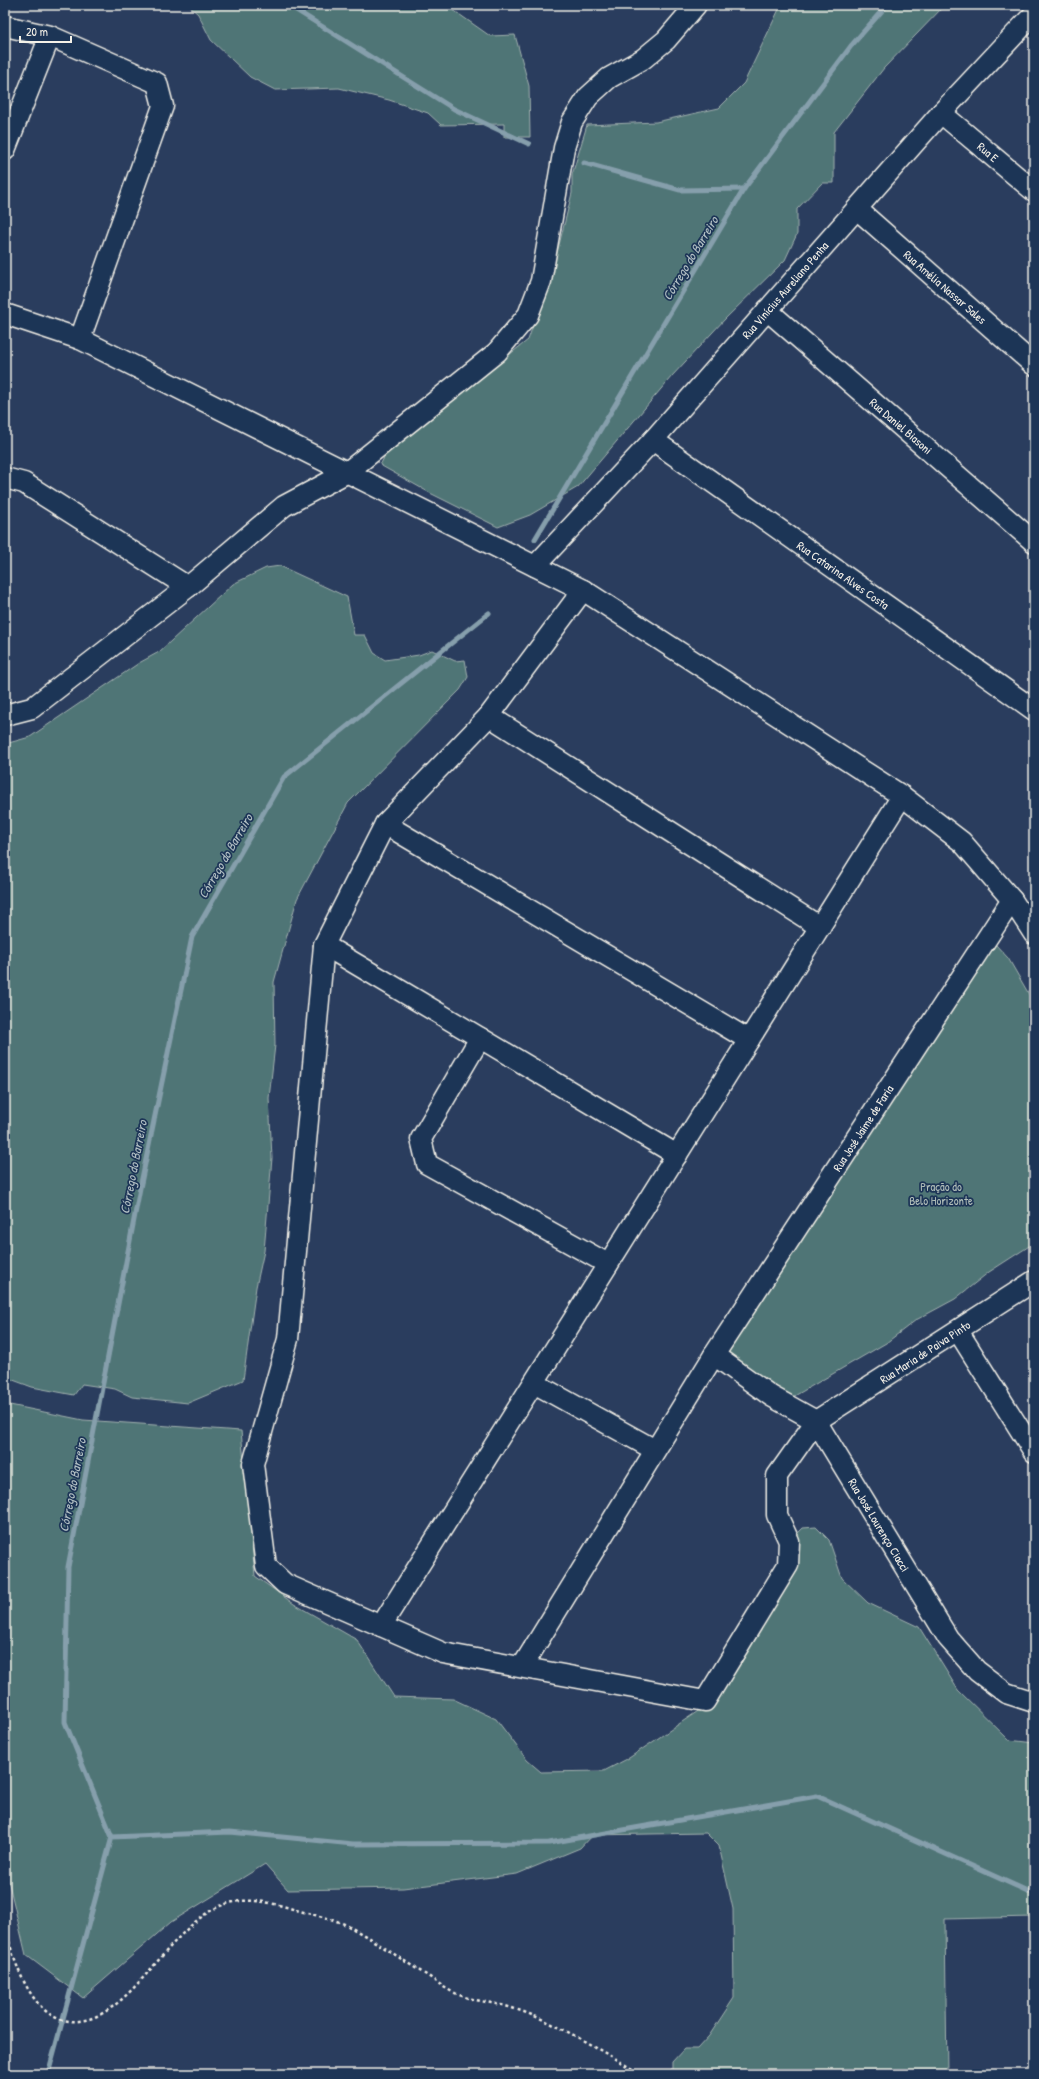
<svg xmlns="http://www.w3.org/2000/svg" width="1039" height="2079" font-family="'Patrick Hand',sans-serif">
  <style>
    .green { fill: #4f7476; stroke: #a2b2af }
    .lines { fill: none; stroke-linecap: round; stroke-linejoin: round }
    .stream { stroke: #869fac; stroke-width: 5 }
    .minor-casing { stroke: #f4f1e8; stroke-width: 23 }
    .path { stroke: #f4f1e8; stroke-width: 2.5; stroke-dasharray: 3 3; stroke-linecap: butt }
    .minor { stroke: #1d3557; stroke-width: 20 }
    .labels { text-anchor: middle; dominant-baseline: central; stroke-width: 3.5; stroke-linejoin: round; paint-order: stroke }
    .street-label { font-size: 12px; fill: #f4f1e8; stroke: #1d3557 }
    .park-label { font-size: 12px; fill: #b2bfba; stroke: #1d3557 }
    .water-label { font-size: 13px; font-style: italic; fill: #b4c1c5; stroke: #1d3557 }
  </style>
  <rect width="100%" height="100%" fill="#2a3d5e"/>
  <filter id="ink" filterUnits="userSpaceOnUse"><feTurbulence type="fractalNoise" baseFrequency=".025" numOctaves="2"/><feDisplacementMap in="SourceGraphic" scale="8" xChannelSelector="R" yChannelSelector="G"/><feConvolveMatrix kernelMatrix="1 2 1 2 8 2 1 2 1" color-interpolation-filters="sRGB"/></filter>
  <g filter="url(#ink)">
    <!-- green -->
    <g class="green">
      <polygon points="188,5 446,5 490,36 515,35 529,86 530,137 504,137 504,124 441,125 428,113 389,100 339,88 275,90 250,77 211,40 198,14"/>
      <polygon points="781,5 945,5 884,68 834,132 834,183 822,183 797,209 797,234 785,260 725,319 672,376 578,487 530,515 498,527 430,493 380,465 389,449 528,340 554,265 572,193 572,175 587,125 656,122 719,108 744,83"/>
      <polygon points="280,566 347,597 354,635 365,635 374,653 385,660 419,655 432,650 455,661 465,660 468,677 460,690 348,803 297,899 274,982 275,1045 269,1098 272,1158 264,1251 256,1287 243,1380 188,1403 132,1397 115,1389 82,1384 74,1395 32,1387 5,1377 5,744 30,737 139,663 159,652 233,584 266,568"/>
      <path d="M 995,944 L 1008,958 L 1034,1003 L 1034,1243 L 989,1272 L 955,1299 L 916,1320 L 886,1343 L 791,1398 L 724,1354 L 894,1096 C 930,1047 961,994 995,944 Z"/>
      <polygon points="5,1404 83,1420 241,1431 255,1576 294,1604 357,1640 394,1697 453,1699 496,1719 527,1760 541,1772 604,1771 629,1758 704,1707 791,1540 803,1528 816,1527 829,1540 842,1578 868,1603 919,1627 958,1690 1009,1740 1034,1743 1034,1917 945,1919 947,2074 672,2074 672,2062 684,2049 697,2049 709,2036 734,1998 733,1909 719,1846 706,1833 592,1835 580,1848 517,1874 403,1888 288,1890 265,1864 171,1922 83,1998 26,1955 5,1867"/>
    </g>
    <g class="lines">
      <!-- stream -->
      <g class="stream">
        <polyline points="288,5 454,109 529,144"/>
        <polyline points="584,163 680,190 744,189"/>
        <polyline points="535,539 744,189 851,46 887,5"/>
        <polyline points="112,1837 65,1722 68,1567 140,1188 192,937 284,777 489,613"/>
        <polyline points="112,1837 230,1832 353,1844 549,1843 817,1796 1034,1894"/>
        <polyline points="48,2074 112,1837"/>
      </g>
      <!-- minor casing -->
      <g class="minor-casing">
        <g id="minor">
          <polyline points="5,26 50,36 157,83 163,106 80,339"/>
          <polyline points="941,113 1034,191"/>
          <polyline points="5,150 50,36"/>
          <polyline points="857,209 1034,365"/>
          <polyline points="767,310 1034,542"/>
          <polyline points="5,314 80,339 583,590 902,796 962,842 1012,900 1034,934"/>
          <polyline points="653,440 1034,710"/>
          <polyline points="5,478 24,483 188,587"/>
          <polyline points="535,566 653,440 941,113 1034,14"/>
          <polyline points="583,590 489,716 385,824 324,945 288,1339 253,1464 266,1566 285,1584 443,1653 705,1701 788,1565 789,1541 777,1515 777,1476 816,1421 1034,1281"/>
          <polyline points="5,715 32,708 188,587 284,506 346,473 497,352 528,315 541,281 564,148 572,122 588,97 609,78 643,59 666,40 696,5"/>
          <polyline points="489,716 820,927"/>
          <polyline points="385,824 749,1040"/>
          <polyline points="324,945 677,1155"/>
          <polyline points="480,1038 421,1139 427,1164 608,1264"/>
          <polyline points="958,1331 1034,1452"/>
          <polyline points="714,1355 771,1396 816,1421 948,1638 977,1671 1006,1693 1034,1702"/>
          <polyline points="534,1383 655,1450"/>
          <polyline points="381,1626 902,796"/>
          <polyline points="522,1667 714,1355 1012,900"/>
        </g>
      </g>
      <!-- path -->
      <path class="path" d="M 5,1924 C 11,1955 29,2012 63,2020 C 130,2035 170,1912 234,1902 C 254,1898 277,1904 296,1910 C 313,1915 333,1918 348,1926 C 376,1941 402,1960 428,1976 C 437,1982 445,1989 455,1993 C 473,2002 496,2002 515,2009 C 557,2022 602,2052 641,2074"/>
      <!-- minor -->
      <use href="#minor" class="minor"/>
    </g>
  </g>
  <g class="labels">
    <!-- street labels -->
    <g class="street-label">
      <text transform="translate(988 152) rotate(40)">Rua E</text>
      <text transform="translate(945 287) rotate(41)">Rua Amélia Nassar Sales</text>
      <text transform="translate(785 290) rotate(-49)">Rua Vinícius Aureliano Penha</text>
      <text transform="translate(901 426) rotate(41)">Rua Daniel Biasoni</text>
      <text transform="translate(843 575) rotate(35)">Rua Catarina Alves Costa</text>
      <text transform="translate(863 1128) rotate(-57)">Rua José Jaime de Faria</text>
      <text transform="translate(925 1352) rotate(-33)">Rua Maria de Paiva Pinto</text>
      <text transform="translate(879 1525) rotate(59)">Rua José Lourenço Ciacci</text>
    </g>
    <!-- park labels -->
    <g class="park-label">
      <text x="941" y="1186">Pração do<tspan x="941" dy="14">Belo Horizonte</tspan></text>
    </g>
    <!-- water labels -->
    <g class="water-label">
      <text transform="translate(690 258) rotate(-59)">Córrego do Barreiro</text>
      <text transform="translate(225 856) rotate(-60)">Córrego do Barreiro</text>
      <text transform="translate(133 1167) rotate(-79)">Córrego do Barreiro</text>
      <text transform="translate(72 1485) rotate(-79)">Córrego do Barreiro</text>
    </g>
  </g>
  <!-- margin -->
  <rect width="1039" height="2079" fill="none" stroke="#1d3557" stroke-width="20"/>
  <rect x="10" y="10" width="1019" height="2059" fill="none" stroke="#f4f1e8" stroke-width="1.5" filter="url(#ink)"/>
  <!-- scale -->
  <path d="M20 36v6h51v-6" fill="none" stroke="#f4f1e8" stroke-width="2"/>
  <text x="26" y="36" font-size="12" fill="#f4f1e8" stroke="#1d3557" stroke-width="3" paint-order="stroke">20 m</text>
</svg>
